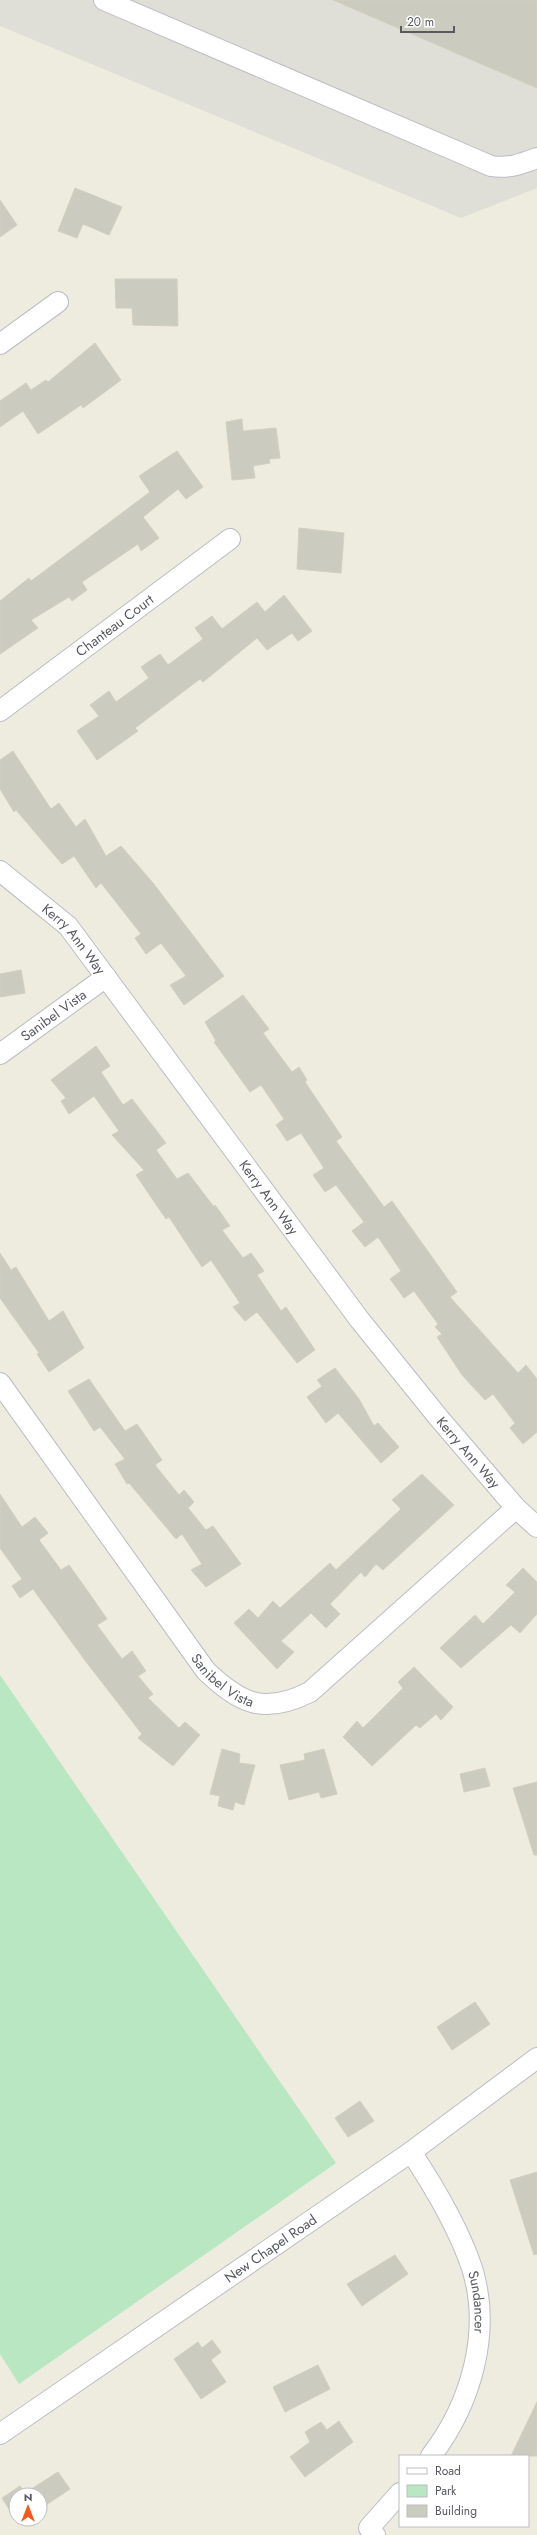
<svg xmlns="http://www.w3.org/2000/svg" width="537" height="2535" font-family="Jost,sans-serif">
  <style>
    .industrial { fill: #e0dfd7 }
    .green { fill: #b8e7c1 }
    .building { fill: #cccbc0; stroke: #d2cfbd }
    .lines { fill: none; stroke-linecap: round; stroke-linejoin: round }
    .minor-casing { stroke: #bcbdc4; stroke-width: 22 }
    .minor { stroke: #fff; stroke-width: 20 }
    .labels { text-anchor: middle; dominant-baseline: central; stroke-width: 4; stroke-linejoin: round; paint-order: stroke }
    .street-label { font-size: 14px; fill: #585a61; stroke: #fff }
  </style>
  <rect width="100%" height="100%" fill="#edecdf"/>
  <!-- industrial -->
  <polygon class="industrial" points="0,0 537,0 537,188 461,218 0,26"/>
  <!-- green -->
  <polygon class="green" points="0,1675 336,2163 19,2384 0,2354"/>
  <!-- building -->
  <g class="building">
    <polygon points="333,0 537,0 537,88"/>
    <polygon points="75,188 122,207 109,235 83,224 77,238 58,231"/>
    <polygon points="0,200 17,225 0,237"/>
    <polygon points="115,279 177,279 178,326 133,325 132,308 116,308"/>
    <polygon points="95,343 121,380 83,408 81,405 38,434 23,411 0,427 0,401 26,383 31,390 46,380 48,382"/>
    <polygon points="242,419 243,431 276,428 280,458 269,459 270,463 253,466 255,478 232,480 226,422"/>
    <polygon points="177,451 203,487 186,499 178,489 143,517 159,538 141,551 138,544 82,582 87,590 72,601 69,597 31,620 38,628 0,654 0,601 29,578 31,581 150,492 139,476"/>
    <polygon points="299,528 344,533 341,573 297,569"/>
    <polygon points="284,595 312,631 298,641 292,633 267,650 257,638 203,682 200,679 135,728 138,731 97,760 77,731 99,716 90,705 109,691 116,702 149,678 141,667 160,654 168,665 203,639 195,628 212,616 222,629 257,602 265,612"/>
    <polygon points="13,751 51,809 59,803 76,827 85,819 106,856 121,846 153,883 224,976 184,1005 170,985 186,976 161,943 146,954 135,938 141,934 101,883 96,888 74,856 62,864 16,810 14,812 0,789 0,760"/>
    <polygon points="21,970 25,993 0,997 0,974"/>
    <polygon points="243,995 269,1029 263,1033 292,1072 299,1067 307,1080 305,1082 342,1137 336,1141 384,1207 392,1201 457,1292 450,1297 518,1373 526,1365 537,1379 537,1432 523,1444 510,1428 515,1423 493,1394 485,1400 462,1375 437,1337 442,1334 435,1327 438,1324 414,1291 404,1298 390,1279 401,1271 378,1237 365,1247 352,1231 364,1222 336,1185 325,1192 313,1175 324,1168 301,1133 287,1141 276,1125 284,1119 261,1085 250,1092 214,1042 216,1041 205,1022"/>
    <polygon points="96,1046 110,1066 101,1072 123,1105 132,1099 166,1143 156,1150 177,1179 188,1173 214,1207 215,1205 230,1226 222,1230 243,1258 251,1253 264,1271 257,1275 281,1311 286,1307 315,1350 297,1363 257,1312 245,1321 233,1307 240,1303 211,1260 202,1267 169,1217 166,1219 136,1175 144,1170 112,1135 119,1131 94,1096 69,1114 61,1101 66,1098 51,1080"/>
    <polygon points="0,1253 11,1270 16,1267 49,1321 63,1311 84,1348 49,1372 37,1354 39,1353 0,1298"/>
    <polygon points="335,1368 359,1399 374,1426 378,1423 399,1447 381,1463 338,1413 326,1423 307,1397 322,1386 317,1380"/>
    <polygon points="89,1379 125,1431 137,1424 162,1460 155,1465 179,1495 184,1490 194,1502 188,1508 206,1530 213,1526 241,1564 206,1587 191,1570 202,1564 182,1534 176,1539 129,1483 127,1484 115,1464 125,1459 100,1427 94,1431 68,1391"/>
    <polygon points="422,1474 454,1505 383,1570 376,1564 365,1577 361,1572 330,1604 340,1614 326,1628 311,1613 281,1641 294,1652 277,1669 234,1623 249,1609 258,1618 273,1601 280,1608 330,1563 336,1570 401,1509 392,1500"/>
    <polygon points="0,1494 22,1527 35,1517 48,1533 39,1540 61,1570 69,1565 89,1593 107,1619 97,1625 122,1659 132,1651 146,1671 138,1676 153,1694 148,1698 179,1728 185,1722 200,1735 173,1766 138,1738 142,1734 87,1663 33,1589 20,1598 12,1586 22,1579 0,1548"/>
    <polygon points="523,1568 537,1582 537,1614 520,1633 511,1625 461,1668 440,1648 475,1615 483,1624 515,1592 506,1585"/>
    <polygon points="414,1667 453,1707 441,1720 436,1714 420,1728 416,1725 372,1766 343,1737 357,1721 363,1728 403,1688 398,1682"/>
    <polygon points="222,1749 240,1754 239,1763 255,1765 244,1805 235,1802 233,1810 218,1806 220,1796 210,1794"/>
    <polygon points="324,1749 337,1794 321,1798 319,1792 289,1800 280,1765 305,1760 304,1754"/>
    <polygon points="485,1768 490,1786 464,1792 460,1774"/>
    <polygon points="537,1782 537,1855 534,1855 513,1788"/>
    <polygon points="475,2002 490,2024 452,2050 437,2027"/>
    <polygon points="360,2101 374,2121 348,2137 335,2118"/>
    <polygon points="537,2172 537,2254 534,2255 510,2180"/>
    <polygon points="395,2255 408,2274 362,2306 347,2284"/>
    <polygon points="212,2340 221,2352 211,2360 226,2382 201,2399 174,2359 198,2342 202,2348"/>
    <polygon points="318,2365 330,2389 285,2412 273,2387"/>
    <polygon points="537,2402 537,2456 511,2456"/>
    <polygon points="339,2421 353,2442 305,2477 290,2457 310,2442 305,2432 321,2422 327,2430"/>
    <polygon points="58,2472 70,2489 40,2509 40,2495 16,2495 14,2517 2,2498 20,2486 25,2493"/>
  </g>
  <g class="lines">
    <!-- minor casing -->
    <g class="minor-casing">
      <g id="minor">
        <path d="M 104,0 L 491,166 C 508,169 521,164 537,158"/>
        <polyline points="0,344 58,302"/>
        <path id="s1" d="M 0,711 L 230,539"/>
        <path id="s2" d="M 0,871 L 68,926 L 359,1319 L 438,1417 L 516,1508 L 537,1527"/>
        <path id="s3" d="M 0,1054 L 106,977"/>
        <path id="s4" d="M 0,1383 L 206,1671 C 241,1704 264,1715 310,1692 L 516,1508"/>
        <path id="s5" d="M 411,2152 C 435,2188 458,2227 472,2268 C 492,2332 471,2404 431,2456"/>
        <path id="s6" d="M 0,2434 L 411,2152 L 537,2058"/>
        <polyline points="375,2535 369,2528 400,2493"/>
      </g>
    </g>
    <!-- minor -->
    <use href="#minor" class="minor"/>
  </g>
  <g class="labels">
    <!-- street labels -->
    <g class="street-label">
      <text stroke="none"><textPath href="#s1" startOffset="143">Chanteau Court</textPath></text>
      <text stroke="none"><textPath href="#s2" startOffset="101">Kerry Ann Way</textPath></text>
      <text stroke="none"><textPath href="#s3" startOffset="66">Sanibel Vista</textPath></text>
      <text stroke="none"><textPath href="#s2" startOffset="425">Kerry Ann Way</textPath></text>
      <text stroke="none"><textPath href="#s2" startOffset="749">Kerry Ann Way</textPath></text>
      <text stroke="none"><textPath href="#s4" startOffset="373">Sanibel Vista</textPath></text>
      <text stroke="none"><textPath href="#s6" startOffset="328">New Chapel Road</textPath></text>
      <text stroke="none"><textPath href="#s5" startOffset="166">Sundancer</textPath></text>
    </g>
  </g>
  <!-- legend -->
  <rect x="399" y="2455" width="130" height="72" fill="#ffffff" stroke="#bcbdc0"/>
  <rect x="407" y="2468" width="20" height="6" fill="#ffffff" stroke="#bcbdc0"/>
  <text x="435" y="2475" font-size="12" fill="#585a61">Road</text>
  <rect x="407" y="2485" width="20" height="12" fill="#b8e7c1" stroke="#bcbdc0"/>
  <text x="435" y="2495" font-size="12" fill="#585a61">Park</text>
  <rect x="407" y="2505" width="20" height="12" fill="#cccbc0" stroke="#bcbdc0"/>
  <text x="435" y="2515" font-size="12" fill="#585a61">Building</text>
  <!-- north arrow -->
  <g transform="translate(28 2507)"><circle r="19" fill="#ffffff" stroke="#bcbdc0"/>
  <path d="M0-3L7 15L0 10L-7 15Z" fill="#f6571b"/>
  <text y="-6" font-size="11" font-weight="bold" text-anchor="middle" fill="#585a61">N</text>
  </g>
  <!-- scale -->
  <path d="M401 26v6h53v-6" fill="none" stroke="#585a61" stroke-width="2"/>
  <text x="407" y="26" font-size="12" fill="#585a61" stroke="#ffffff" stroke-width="3" paint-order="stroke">20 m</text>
</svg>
